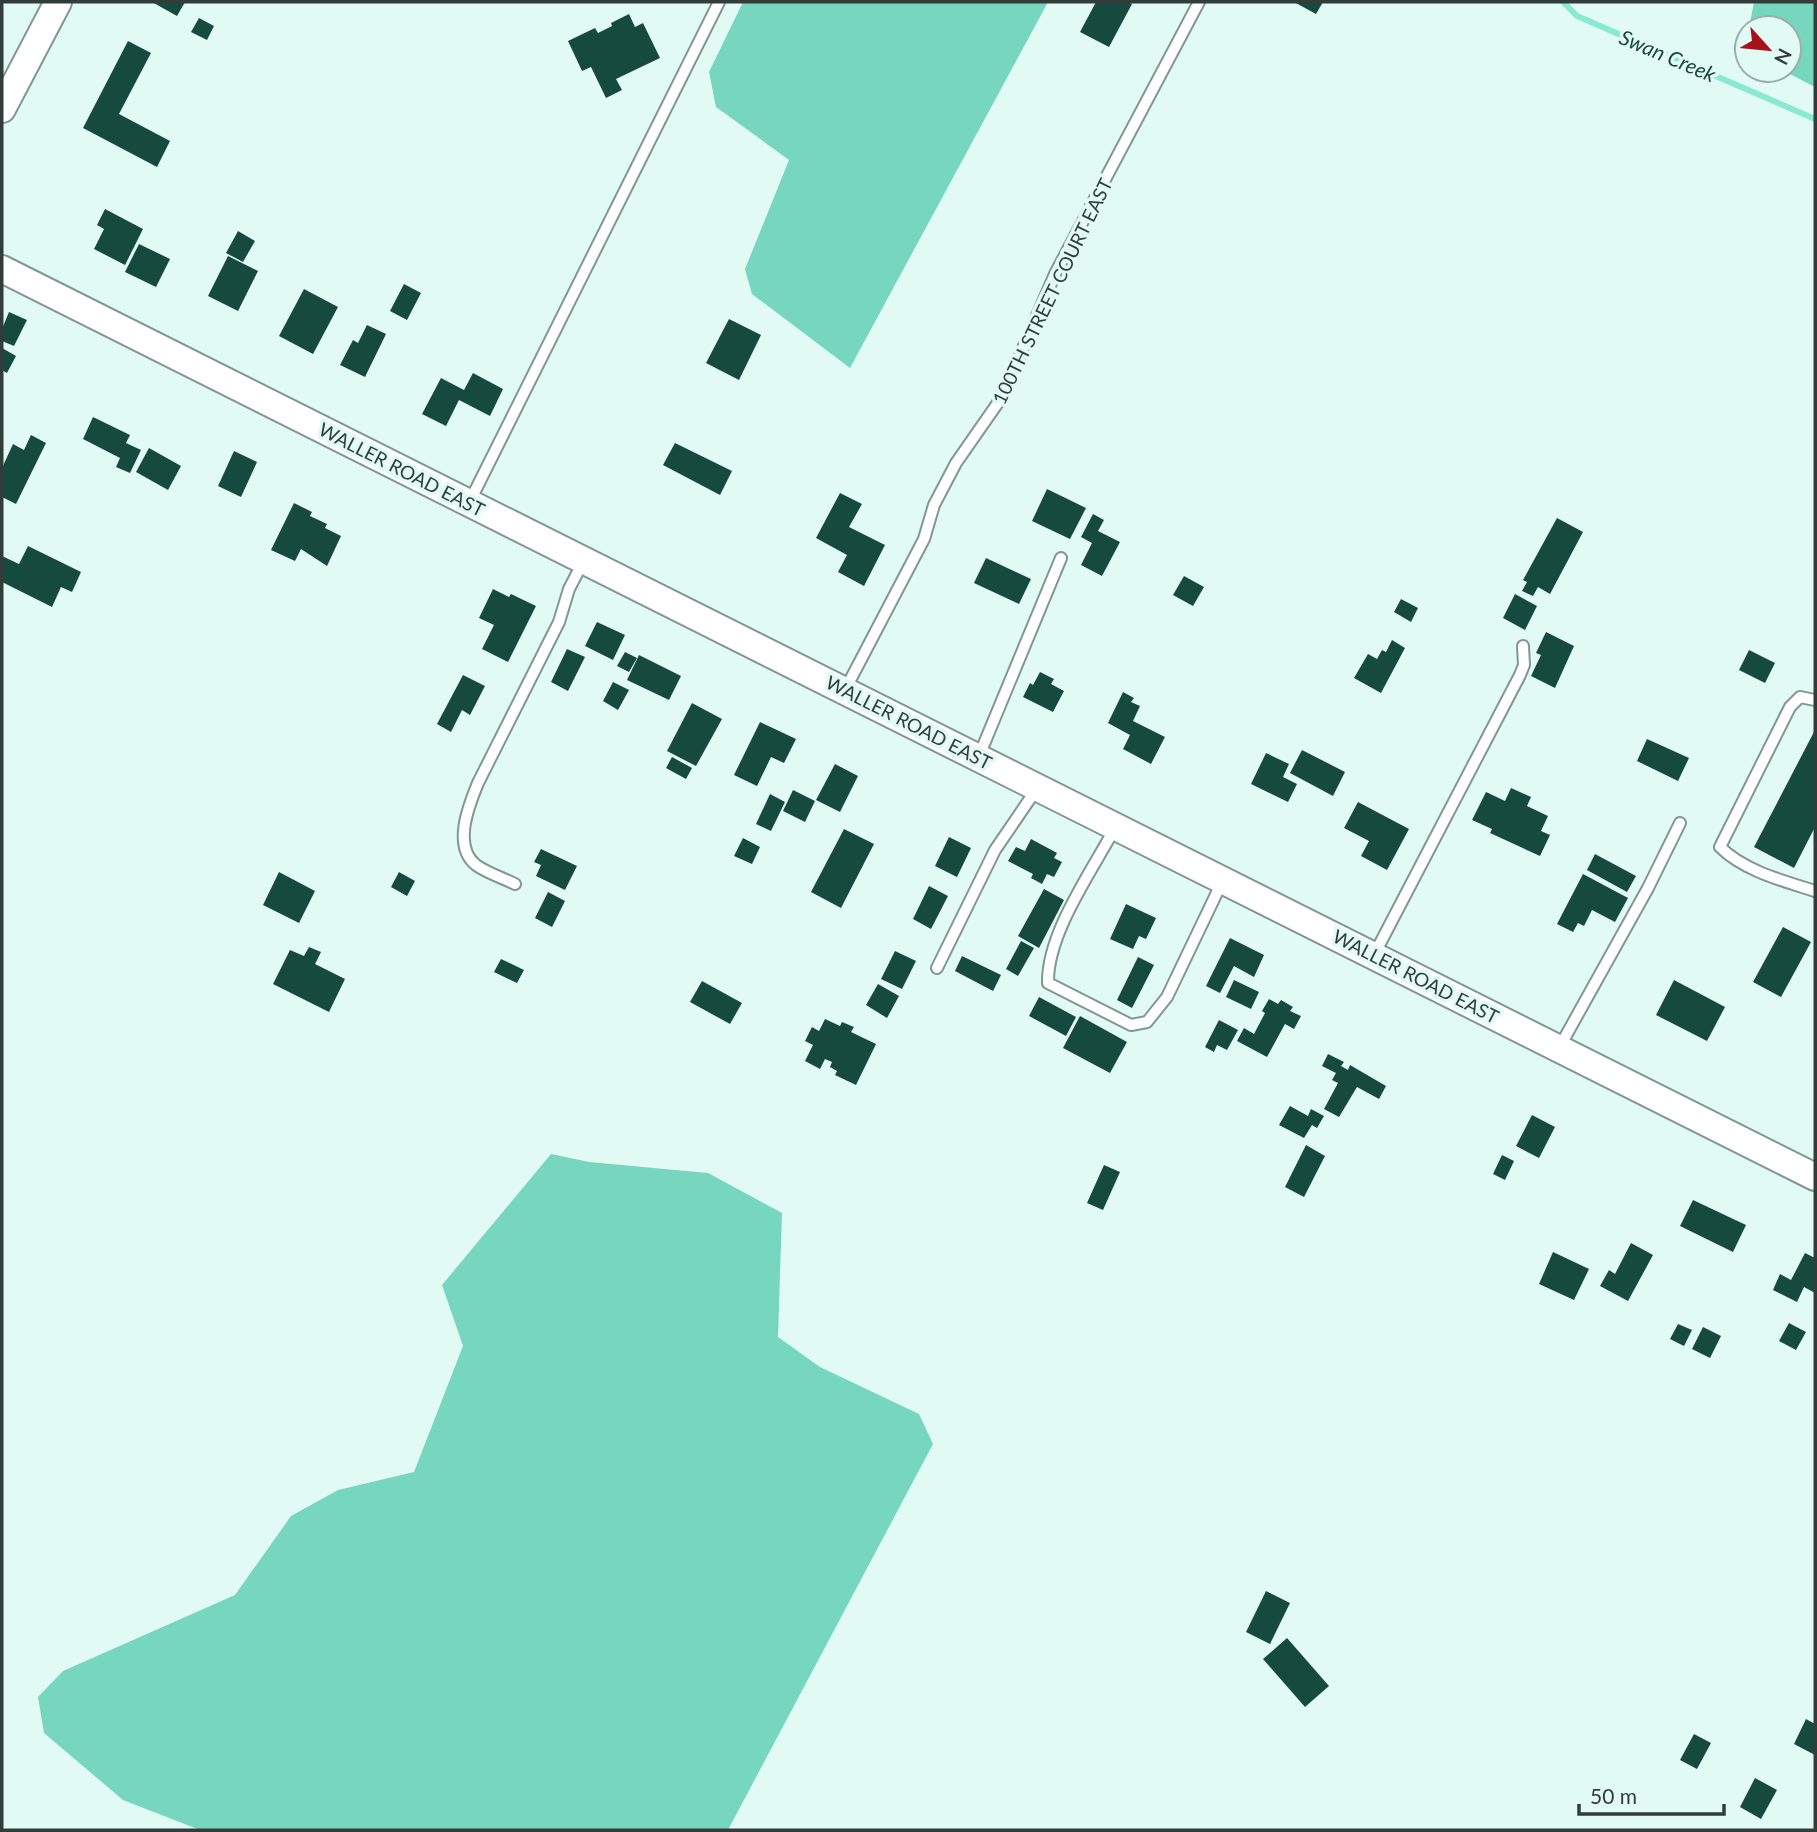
<svg xmlns="http://www.w3.org/2000/svg" width="1817" height="1832" font-family="Lato,sans-serif">
  <style>
    .forest { fill: #77d6be }
    .lines { fill: none; stroke-linecap: round; stroke-linejoin: round }
    .stream { stroke: #8ae9d1; stroke-width: 6 }
    .building { fill: #164a3f }
    .service-casing { stroke: #809891; stroke-width: 14 }
    .tertiary-casing { stroke: #809891; stroke-width: 30 }
    .service { stroke: #fff; stroke-width: 10 }
    .tertiary { stroke: #fff; stroke-width: 26 }
    .labels { text-anchor: middle; dominant-baseline: central; stroke-width: 7; stroke-linejoin: round; paint-order: stroke }
    .street-label { font-size: 19px; fill: #323d3a; stroke: #e1fbf4 }
    .water-label { font-size: 21px; font-style: italic; fill: #1c473d; stroke: #e1fbf4 }
  </style>
  <rect width="100%" height="100%" fill="#e1fbf4"/>
  <!-- forest -->
  <g class="forest">
    <polygon points="743,2 1048,2 850,368 752,294 745,269 789,160 716,107 709,72"/>
    <polygon points="1754,2 1815,2 1815,87 1782,70 1789,70 1789,28 1749,28"/>
    <polygon points="551,1154 589,1162 708,1173 782,1213 778,1337 820,1367 919,1414 933,1444 728,1830 200,1830 123,1800 44,1733 38,1697 63,1671 235,1595 291,1516 338,1490 414,1472 463,1346 442,1285"/>
  </g>
  <g class="lines">
    <!-- stream -->
    <polyline class="stream" points="1563,2 1577,16 1815,119"/>
  </g>
  <!-- building -->
  <g class="building">
    <polygon points="152,2 185,2 177,16"/>
    <polygon points="1096,2 1128,2 1132,4 1109,47 1080,32"/>
    <polygon points="1294,2 1323,2 1316,14"/>
    <polygon points="629,14 635,27 643,23 660,58 616,79 622,90 606,98 591,67 582,71 568,41 595,28 598,33 612,26 611,23"/>
    <polygon points="199,18 214,26 207,40 191,32"/>
    <polygon points="128,41 151,53 119,114 170,141 157,167 83,128"/>
    <polygon points="105,209 143,229 125,265 94,249 104,229 97,225"/>
    <polygon points="238,231 255,241 243,262 226,253"/>
    <polygon points="139,244 170,259 156,287 125,272"/>
    <polygon points="228,256 258,271 238,311 208,296"/>
    <polygon points="404,284 421,293 407,320 390,311"/>
    <polygon points="304,289 338,307 313,354 279,336"/>
    <polygon points="9,312 27,320 14,346 2,341 2,329"/>
    <polygon points="729,319 761,335 739,380 706,363"/>
    <polygon points="367,325 386,334 365,377 340,365 353,340 358,343"/>
    <polygon points="2,348 16,356 7,373 2,370"/>
    <polygon points="473,373 503,389 490,416 459,400 446,426 422,414 441,378 464,390"/>
    <polygon points="93,417 130,435 126,443 141,450 130,473 116,467 120,458 83,439"/>
    <polygon points="31,435 46,443 16,504 2,497 2,468 13,444 24,450"/>
    <polygon points="675,443 732,471 720,495 663,465"/>
    <polygon points="149,448 181,466 168,490 136,472"/>
    <polygon points="234,451 257,462 241,497 218,486"/>
    <polygon points="1047,489 1086,508 1070,539 1032,521"/>
    <polygon points="840,493 862,504 849,527 885,545 864,586 838,572 847,555 816,538"/>
    <polygon points="294,503 312,512 310,516 327,524 325,528 341,536 327,566 301,549 295,561 271,550"/>
    <polygon points="1093,514 1104,520 1098,531 1120,542 1102,576 1081,565 1092,543 1081,537"/>
    <polygon points="1557,518 1583,532 1550,594 1538,587 1533,596 1522,591 1527,582 1523,580"/>
    <polygon points="28,546 81,572 72,592 61,587 52,607 2,582 2,556 19,564"/>
    <polygon points="986,558 1031,579 1019,604 974,583"/>
    <polygon points="1184,576 1204,587 1193,606 1173,595"/>
    <polygon points="493,589 509,597 511,594 536,606 508,662 482,649 494,625 479,618"/>
    <polygon points="1515,594 1537,606 1525,630 1503,618"/>
    <polygon points="1401,599 1418,608 1411,622 1394,612"/>
    <polygon points="597,622 625,635 613,660 585,646"/>
    <polygon points="1546,632 1574,646 1555,688 1531,676 1541,655 1536,653"/>
    <polygon points="1392,640 1405,648 1381,693 1354,678 1368,654 1377,659 1382,650 1386,652"/>
    <polygon points="567,649 585,657 568,691 551,682"/>
    <polygon points="1749,650 1775,663 1765,683 1739,670"/>
    <polygon points="625,652 637,658 629,672 617,666"/>
    <polygon points="639,655 681,676 669,700 627,680"/>
    <polygon points="1040,672 1054,679 1051,684 1064,691 1053,712 1023,697 1030,683 1033,685"/>
    <polygon points="463,675 485,686 470,715 462,710 451,732 437,724"/>
    <polygon points="613,682 629,690 618,710 603,701"/>
    <polygon points="1123,692 1134,698 1131,702 1140,706 1133,721 1165,737 1151,764 1123,749 1130,735 1108,723"/>
    <polygon points="692,703 722,719 696,766 667,751"/>
    <polygon points="760,722 796,739 784,763 771,757 757,786 734,775"/>
    <polygon points="1815,730 1815,827 1794,868 1754,847"/>
    <polygon points="1647,739 1689,758 1678,781 1637,761"/>
    <polygon points="1302,750 1345,772 1333,796 1290,773"/>
    <polygon points="1266,753 1289,764 1283,777 1297,784 1288,802 1251,784"/>
    <polygon points="672,757 692,768 686,779 666,768"/>
    <polygon points="835,764 858,776 840,812 816,800"/>
    <polygon points="1511,788 1531,797 1527,806 1548,816 1541,831 1550,835 1540,856 1490,833 1492,829 1472,820 1486,792 1505,801"/>
    <polygon points="793,790 815,801 805,822 783,811"/>
    <polygon points="770,794 785,802 771,831 756,824"/>
    <polygon points="1358,802 1409,829 1387,870 1361,856 1369,841 1344,828"/>
    <polygon points="844,829 874,844 841,908 811,892"/>
    <polygon points="949,837 971,848 957,877 935,866"/>
    <polygon points="743,838 760,847 752,864 734,856"/>
    <polygon points="1031,839 1057,853 1054,858 1062,862 1054,877 1047,874 1042,884 1031,878 1033,874 1008,861 1016,847 1025,851"/>
    <polygon points="541,849 577,866 565,890 536,876 541,865 534,862"/>
    <polygon points="1595,854 1636,876 1627,892 1587,870"/>
    <polygon points="279,872 315,891 299,923 263,905"/>
    <polygon points="399,872 415,881 407,896 391,887"/>
    <polygon points="1583,874 1628,898 1615,922 1592,910 1584,926 1578,923 1573,932 1557,924"/>
    <polygon points="929,886 948,896 931,929 913,919"/>
    <polygon points="1044,889 1064,900 1039,948 1018,936"/>
    <polygon points="548,892 565,901 552,927 535,918"/>
    <polygon points="1126,904 1156,918 1146,939 1139,936 1133,949 1110,939"/>
    <polygon points="1783,927 1811,942 1781,997 1753,982"/>
    <polygon points="1230,938 1264,955 1254,977 1234,966 1220,993 1206,986"/>
    <polygon points="1021,941 1034,948 1018,976 1006,969"/>
    <polygon points="309,947 321,952 315,964 345,979 329,1012 273,984 290,950 304,956"/>
    <polygon points="895,951 916,961 902,989 881,979"/>
    <polygon points="962,956 1001,975 993,991 955,971"/>
    <polygon points="1138,957 1154,965 1132,1008 1117,1000"/>
    <polygon points="501,959 524,970 517,983 494,972"/>
    <polygon points="1234,980 1259,992 1251,1009 1226,997"/>
    <polygon points="1674,980 1725,1007 1707,1041 1656,1015"/>
    <polygon points="702,981 742,1003 730,1024 690,1002"/>
    <polygon points="878,984 899,996 887,1018 866,1005"/>
    <polygon points="1039,997 1076,1017 1066,1036 1029,1016"/>
    <polygon points="1269,999 1278,1004 1281,1000 1293,1007 1290,1011 1301,1016 1294,1029 1285,1024 1267,1057 1237,1041 1244,1028 1254,1034 1265,1013 1262,1011"/>
    <polygon points="1080,1016 1127,1042 1110,1073 1063,1048"/>
    <polygon points="825,1019 840,1026 842,1022 854,1027 851,1032 876,1044 856,1085 835,1075 837,1071 830,1067 832,1062 825,1059 820,1069 805,1061 813,1045 805,1041 812,1027 819,1031"/>
    <polygon points="1219,1020 1238,1030 1227,1050 1217,1045 1214,1052 1205,1047"/>
    <polygon points="1328,1054 1344,1062 1341,1066 1348,1070 1350,1065 1386,1086 1379,1099 1357,1087 1339,1117 1324,1109 1338,1083 1332,1080 1336,1073 1322,1066"/>
    <polygon points="1290,1106 1308,1116 1311,1109 1324,1116 1317,1128 1312,1125 1304,1138 1279,1125"/>
    <polygon points="1532,1115 1555,1127 1539,1158 1516,1146"/>
    <polygon points="1306,1145 1325,1156 1304,1197 1285,1187"/>
    <polygon points="1502,1155 1514,1161 1505,1180 1493,1174"/>
    <polygon points="1104,1165 1120,1172 1103,1210 1087,1203"/>
    <polygon points="1693,1200 1746,1225 1733,1252 1680,1226"/>
    <polygon points="1631,1243 1653,1255 1628,1301 1600,1286 1609,1270 1615,1274"/>
    <polygon points="1553,1252 1589,1269 1574,1300 1539,1284"/>
    <polygon points="1805,1253 1815,1258 1815,1293 1804,1287 1797,1302 1773,1290 1780,1274 1791,1280"/>
    <polygon points="1789,1323 1806,1332 1796,1350 1779,1341"/>
    <polygon points="1678,1324 1692,1330 1684,1346 1670,1339"/>
    <polygon points="1703,1327 1721,1336 1710,1358 1692,1349"/>
    <polygon points="1266,1591 1290,1603 1270,1644 1246,1632"/>
    <polygon points="1287,1638 1329,1686 1305,1707 1263,1659"/>
    <polygon points="1806,1719 1815,1724 1815,1755 1794,1744"/>
    <polygon points="1694,1734 1711,1743 1697,1769 1680,1760"/>
    <polygon points="1755,1778 1777,1790 1761,1819 1740,1807"/>
  </g>
  <g class="lines">
    <!-- service casing -->
    <g class="service-casing">
      <g id="service">
        <polyline points="469,503 719,2"/>
        <polyline points="845,690 924,539 934,505 956,463 1002,397 1055,274 1199,2"/>
        <path d="M 1815,700 L 1800,697 L 1790,707 L 1720,847 C 1744,871 1784,881 1815,891"/>
        <polyline points="979,756 1061,558"/>
        <path d="M 1116,826 C 1092,871 1047,933 1048,983 L 1131,1025 L 1147,1022 L 1167,997 L 1223,880"/>
        <path d="M 515,884 C 503,878 487,873 476,865 C 452,846 469,805 478,783 L 559,622 L 569,589 L 584,560"/>
        <polyline points="1374,955 1520,675 1524,665 1523,646"/>
        <polyline points="937,968 995,850 1038,787"/>
        <polyline points="1559,1048 1648,888 1680,823"/>
      </g>
    </g>
    <!-- tertiary casing -->
    <g class="tertiary-casing">
      <g id="tertiary">
        <polyline points="2,109 58,2"/>
        <polyline points="2,269 1815,1177"/>
      </g>
    </g>
    <!-- service -->
    <use href="#service" class="service"/>
    <!-- tertiary -->
    <use href="#tertiary" class="tertiary"/>
  </g>
  <g class="labels">
    <!-- street labels -->
    <g class="street-label">
      <text transform="translate(1052 291) rotate(-64)">100TH STREET COURT EAST</text>
      <text transform="translate(402 469) rotate(27)">WALLER ROAD EAST</text>
      <text transform="translate(909 722) rotate(27)">WALLER ROAD EAST</text>
      <text transform="translate(1416 976) rotate(27)">WALLER ROAD EAST</text>
    </g>
    <!-- water labels -->
    <g class="water-label">
      <text transform="translate(1668 55) rotate(23)">Swan Creek</text>
    </g>
  </g>
  <!-- border -->
  <rect width="1817" height="1832" fill="none" stroke="#323d3a" stroke-width="7"/>
  <!-- north arrow -->
  <g transform="translate(1768 49) rotate(117)"><circle r="33" fill="#e1fbf4" stroke="#9bafaa" stroke-width="2"/>
  <path d="M0-5L12 26L0 18L-12 26Z" fill="#a7111b"/>
  <text y="-10" font-size="19" font-weight="bold" text-anchor="middle" fill="#323d3a">N</text>
  </g>
  <!-- scale -->
  <path d="M1579 1804v10h145v-10" fill="none" stroke="#323d3a" stroke-width="3.5"/>
  <text x="1590" y="1804" font-size="21" fill="#323d3a" stroke="#e1fbf4" stroke-width="5" paint-order="stroke">50 m</text>
</svg>
